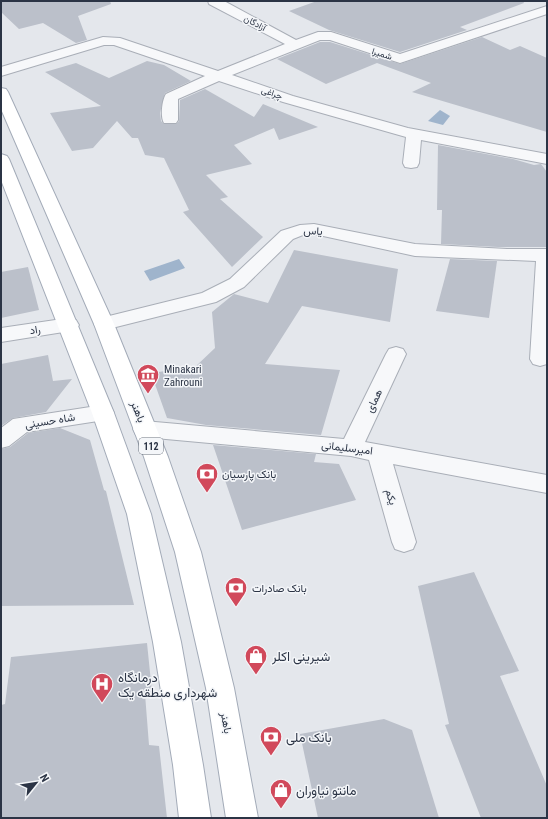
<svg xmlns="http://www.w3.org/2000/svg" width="548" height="819" font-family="'Roboto Condensed',Vazirmatn,sans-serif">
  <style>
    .water { fill: #9fb4cc }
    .building { fill: #bbc0ca }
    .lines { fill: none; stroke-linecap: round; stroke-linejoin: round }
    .minor-casing { stroke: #a9aeb7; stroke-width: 2 }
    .major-casing { stroke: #a3abb8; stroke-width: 2 }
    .minor { fill: #f7f8fa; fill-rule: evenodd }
    .major { fill: #fff; fill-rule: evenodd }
    .labels { text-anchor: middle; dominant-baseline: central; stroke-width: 3; stroke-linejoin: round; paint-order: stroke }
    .far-street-label { font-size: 9px; fill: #2b3445; stroke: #f4f6f9 }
    .shield { fill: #f4f6f9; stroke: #676e7b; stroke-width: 1 }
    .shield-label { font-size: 10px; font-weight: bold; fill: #2b3445 }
    .street-label { font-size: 11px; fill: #2b3445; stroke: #f4f6f9 }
    .poi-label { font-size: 11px; fill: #2b3445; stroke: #f4f6f9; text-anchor: start }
    .near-poi-label { font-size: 13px; fill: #2b3445; stroke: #f4f6f9; text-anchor: start }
  </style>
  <rect width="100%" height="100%" fill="#e4e7ec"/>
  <!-- water -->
  <g class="water">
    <polygon points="440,110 450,116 443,125 428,121"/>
    <polygon points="179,259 185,268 150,281 144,271"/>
  </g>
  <!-- building -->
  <g class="building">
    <polygon points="1,1 110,1 111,4 78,16 87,40 76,43 43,23 19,29 1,12"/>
    <polygon points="317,1 523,1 524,3 460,27 467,30 400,52 329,30 289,11"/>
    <polygon points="482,37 510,50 520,46 547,58 547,132 412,92 431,83 377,63 326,84 277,59 320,42 330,42 400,64"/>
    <polygon points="147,61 164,65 191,81 165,93 160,113 161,121 164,124 176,124 179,121 180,100 205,89 254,117 263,104 318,127 279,140 274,128 234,145 252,164 206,175 228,197 220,199 263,237 232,267 183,212 189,210 164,158 145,155 138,138 132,138 117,121 93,148 72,151 50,113 101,106 45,72 76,63 109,78"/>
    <polygon points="438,145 513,159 534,165 541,164 547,172 547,247 498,247 441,244 442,210 437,210"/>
    <polygon points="294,250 398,269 390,322 302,306 265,364 340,370 321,435 206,425 167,418 151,373 195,367 215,348 212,312 234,294 268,303"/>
    <polygon points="450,259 497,261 489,318 436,311"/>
    <polygon points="28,267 39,310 1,318 1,272"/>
    <polygon points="48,355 53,381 72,379 46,412 13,418 1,426 1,364"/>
    <polygon points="60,428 90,440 104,490 106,491 134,605 1,606 1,449 10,447 28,433"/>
    <polygon points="213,445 316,454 314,462 339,464 356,500 242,530"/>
    <polygon points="474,572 519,671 500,676 547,786 547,818 481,818 445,725 449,724 418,586"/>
    <polygon points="147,643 152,692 145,694 149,745 159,746 167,818 1,818 1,705 5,704 11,657"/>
    <polygon points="384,719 412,730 439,818 318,818 300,734"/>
  </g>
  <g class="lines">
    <!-- minor casing -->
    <g class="minor-casing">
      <g id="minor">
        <path d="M 208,1 L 224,1 L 296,40 L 318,32 L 331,32 L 400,54 L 547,6 L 547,14 L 400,63 L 330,40 L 320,40 L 232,75 L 293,96 L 408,128 L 547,154 L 547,164 L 421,140 L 419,163 L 417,167 L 411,168 L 405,167 L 403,163 L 406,137 L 283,102 L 219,81 L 178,99 L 178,120 L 176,123 L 164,123 C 160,117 162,100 166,94 L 205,76 L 114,45 L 104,45 L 1,76 L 1,67 L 103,37 L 120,38 L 218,71 L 285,44 L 209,4 Z"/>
        <polygon points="314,224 415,244 507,249 547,249 547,364 540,366 533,364 530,359 536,261 415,256 314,234 303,235 293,239 244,287 216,302 104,330 97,329 94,324 97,319 202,293 230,279 281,231 300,225"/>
        <polygon points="69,318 76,320 79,325 76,330 1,342 1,328"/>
        <polygon points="396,347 403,349 406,354 365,442 547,475 547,493 393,464 416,542 413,549 404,552 395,549 392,542 369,460 351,456 144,437 136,435 133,429 136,423 144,421 344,439 386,354 389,349"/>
        <polygon points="103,405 111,407 114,413 111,419 27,432 9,446 1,448 1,428 13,419"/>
      </g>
    </g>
    <!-- major casing -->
    <g class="major-casing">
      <g id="major">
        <polygon points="1,88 6,89 8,92 114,324 168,457 201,552 234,688 258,818 226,818 206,688 175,552 144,457 94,324 1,109"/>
        <polygon points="1,154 7,156 9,159 114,413 151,514 181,642 203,765 211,818 179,818 173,765 153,642 127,514 92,413 1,180"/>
      </g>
    </g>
    <!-- minor -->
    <use href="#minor" class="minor"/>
    <!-- major -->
    <use href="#major" class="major"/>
  </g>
  <!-- icons -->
  <defs>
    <g id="museum-pin" transform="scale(1.15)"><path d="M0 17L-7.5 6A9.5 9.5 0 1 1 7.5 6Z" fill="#d1495b" stroke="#f4f6f9"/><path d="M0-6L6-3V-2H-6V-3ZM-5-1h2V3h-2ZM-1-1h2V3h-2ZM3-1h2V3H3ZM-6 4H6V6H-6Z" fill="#fff"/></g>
    <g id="bank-pin" transform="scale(1.15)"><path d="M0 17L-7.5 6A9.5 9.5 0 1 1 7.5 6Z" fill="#d1495b" stroke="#f4f6f9"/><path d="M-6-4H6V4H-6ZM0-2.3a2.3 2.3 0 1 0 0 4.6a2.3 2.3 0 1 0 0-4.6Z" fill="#fff"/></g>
    <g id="shop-pin" transform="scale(1.15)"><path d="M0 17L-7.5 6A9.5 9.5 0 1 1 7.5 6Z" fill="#d1495b" stroke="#f4f6f9"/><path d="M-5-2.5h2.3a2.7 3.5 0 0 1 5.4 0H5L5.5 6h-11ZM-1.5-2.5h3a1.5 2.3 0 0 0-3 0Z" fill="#fff"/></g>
    <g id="hospital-pin" transform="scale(1.15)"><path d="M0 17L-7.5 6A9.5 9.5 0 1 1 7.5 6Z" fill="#d1495b" stroke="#f4f6f9"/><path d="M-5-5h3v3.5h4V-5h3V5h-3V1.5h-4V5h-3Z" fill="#fff"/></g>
  </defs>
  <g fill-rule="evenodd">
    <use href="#museum-pin" x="148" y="375"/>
    <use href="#bank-pin" x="207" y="474"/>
    <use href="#bank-pin" x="236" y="588"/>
    <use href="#shop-pin" x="256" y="656"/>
    <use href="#hospital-pin" x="102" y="684"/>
    <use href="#bank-pin" x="271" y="737"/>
    <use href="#shop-pin" x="281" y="790"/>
  </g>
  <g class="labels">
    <!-- far-street labels -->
    <g class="far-street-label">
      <text transform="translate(255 23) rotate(28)">آزادگان</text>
      <text transform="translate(382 54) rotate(18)">شمیرا</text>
      <text transform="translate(272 93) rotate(19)">چراغی</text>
    </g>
    <!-- shield labels -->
    <rect class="shield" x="139" y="438" width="24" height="16" rx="3"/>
    <g class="shield-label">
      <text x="151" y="446">112</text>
    </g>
    <!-- street labels -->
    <g class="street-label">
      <text transform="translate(313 231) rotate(3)">یاس</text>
      <text transform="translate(35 330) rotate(-9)">راد</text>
      <text transform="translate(374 401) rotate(-65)">همای</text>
      <text transform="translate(138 412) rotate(69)">باهنر</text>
      <text transform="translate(50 421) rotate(-9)">شاه حسینی</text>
      <text transform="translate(347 448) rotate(7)">امیرسلیمانی</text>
      <text transform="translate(391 497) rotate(74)">یکم</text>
      <text transform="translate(226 723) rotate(80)">باهنر</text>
    </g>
    <!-- poi labels -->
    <g class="poi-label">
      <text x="164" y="369">Minakari<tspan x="164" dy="13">Zahrouni</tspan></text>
      <text x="222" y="474">بانک پارسیان</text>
      <text x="252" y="588">بانک صادرات</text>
    </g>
    <!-- near-poi labels -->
    <g class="near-poi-label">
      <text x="272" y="656">شیرینی اکلر</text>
      <text x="118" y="677">درمانگاه<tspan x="118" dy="15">شهرداری منطقه یک</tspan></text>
      <text x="286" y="737">بانک ملی</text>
      <text x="296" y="790">مانتو نیاوران</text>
    </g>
  </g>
  <!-- border -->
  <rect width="548" height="819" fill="none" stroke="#2b3445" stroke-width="4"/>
  <!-- north arrow -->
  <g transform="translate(36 783) rotate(60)" stroke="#f4f6f9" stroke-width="3" paint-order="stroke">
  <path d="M0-3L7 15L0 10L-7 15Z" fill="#2b3445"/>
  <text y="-6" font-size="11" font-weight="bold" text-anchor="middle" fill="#2b3445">N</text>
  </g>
</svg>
